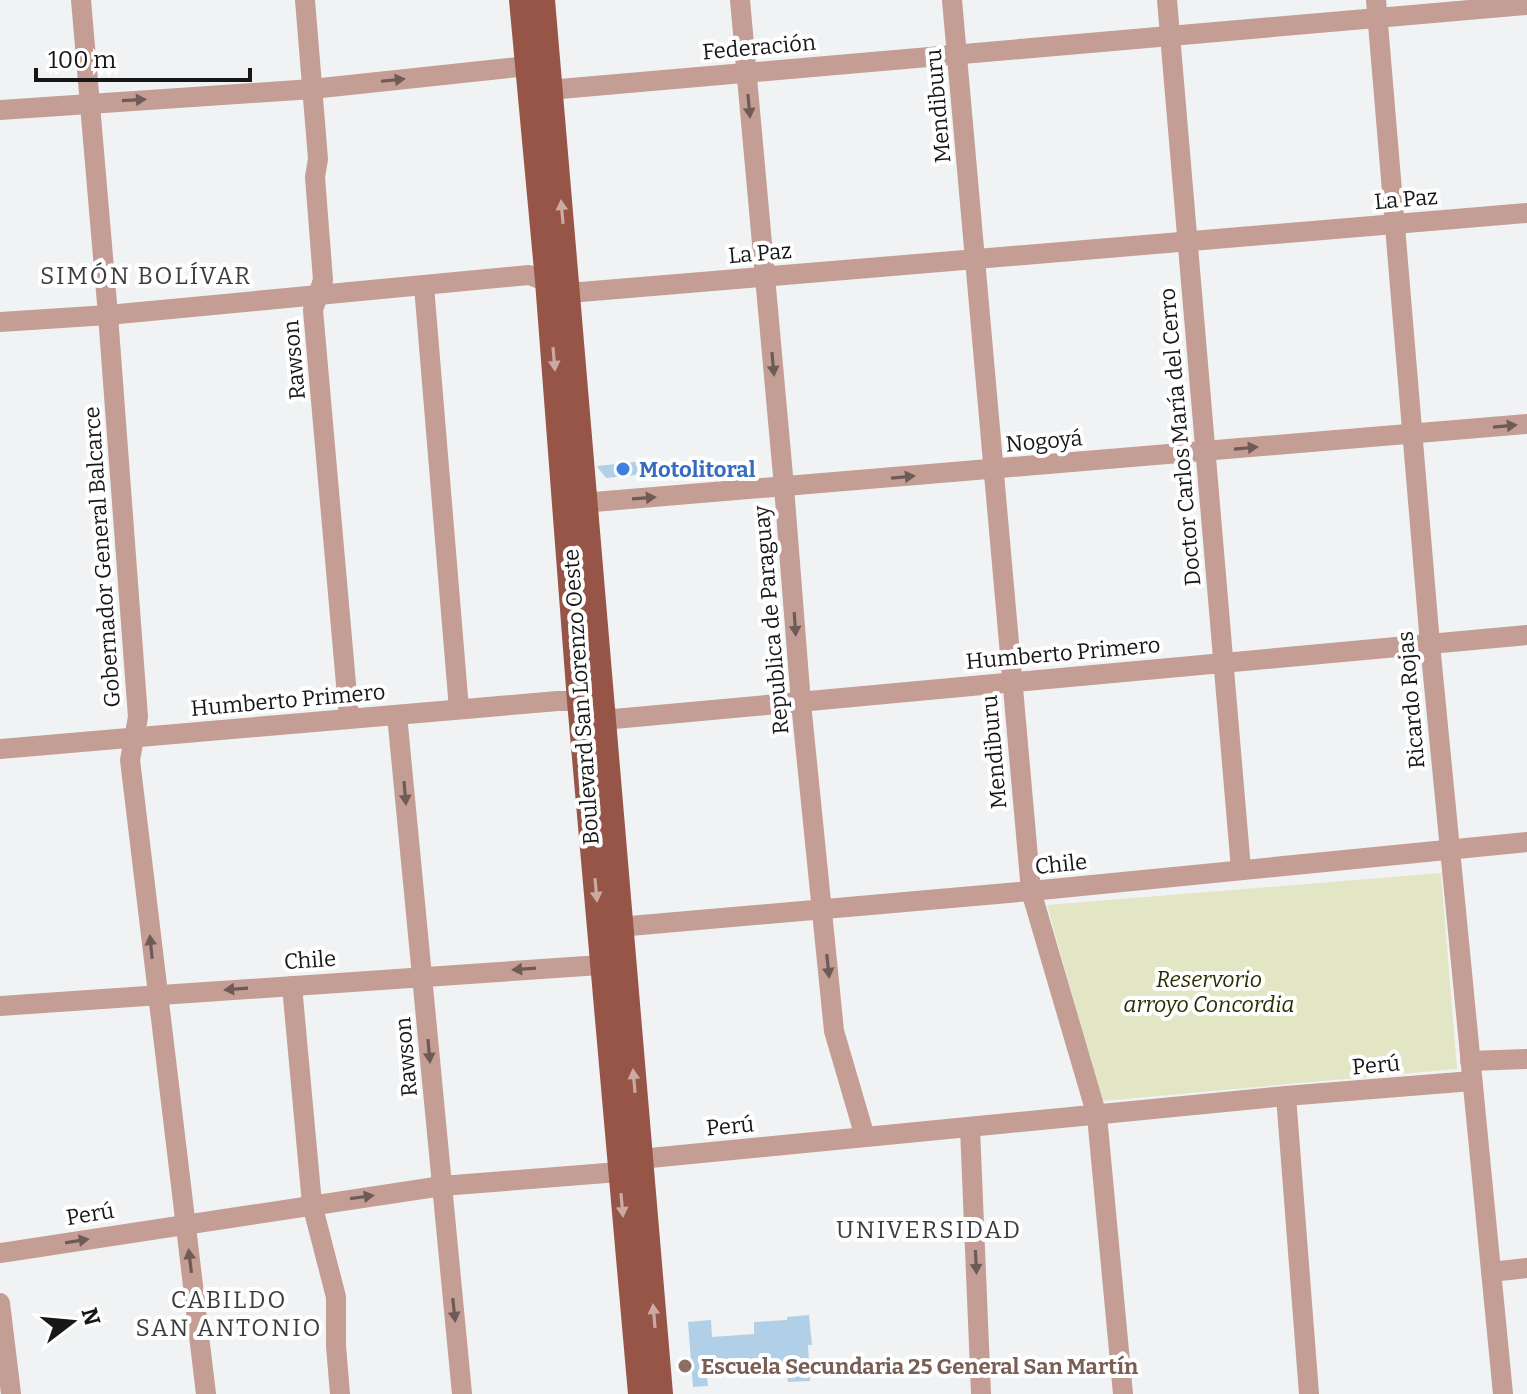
<svg xmlns="http://www.w3.org/2000/svg" width="1527" height="1394" font-family="Bitter,serif">
  <style>
    .green { fill: #e3e6c5 }
    .building { fill: #b1d0e8 }
    .lines { fill: none; stroke-linecap: round; stroke-linejoin: round }
    .minor { stroke: #c49d94; stroke-width: 20 }
    .major { stroke: #975547; stroke-width: 24 }
    .oneway { fill: #6e5a56 }
    .oneway2 { fill: #cbaaa3 }
    .shop-dot { fill: #3f7fe0; stroke: #fff; stroke-width: 3 }
    .education-dot { fill: #8d6e63; stroke: #fff; stroke-width: 3 }
    .labels { text-anchor: middle; dominant-baseline: central; stroke-width: 8; stroke-linejoin: round; paint-order: stroke }
    .street-label { font-size: 22px; fill: #171718; stroke: #fff }
    .shop-label { font-size: 22px; font-weight: bold; fill: #366cbe; stroke: #fff; text-anchor: start }
    .park-label { font-size: 22px; font-style: italic; fill: #2b2c01; stroke: #fff }
    .education-label { font-size: 22px; font-weight: bold; fill: #785e54; stroke: #fff; text-anchor: start }
    .neighbourhood-label { font-size: 24px; letter-spacing: 2px; fill: #3c3d3e; stroke: #fff }
  </style>
  <rect width="100%" height="100%" fill="#f0f2f3"/>
  <!-- green -->
  <polygon class="green" points="1441,873 1457,1069 1102,1101 1047,905"/>
  <!-- building -->
  <g class="building">
    <polygon points="644,461 645,474 606,478 598,468 597,466"/>
    <polygon points="809,1315 812,1345 808,1345 810,1381 788,1382 787,1371 707,1376 708,1386 693,1387 688,1322 711,1320 712,1337 754,1334 754,1322 787,1320 787,1317"/>
  </g>
  <g class="lines">
    <!-- minor -->
    <g class="minor">
      <polyline points="81,0 108,315 138,717 130,760 206,1394"/>
      <polyline points="305,0 318,159 315,177 323,280 313,310 349,718"/>
      <polyline points="740,0 784,487 801,703 834,1031 865,1137"/>
      <polyline points="952,0 1031,891 1097,1116 1123,1394"/>
      <polyline points="1167,0 1241,869"/>
      <polyline points="1376,0 1430,644 1503,1394"/>
      <polyline points="0,110 312,89 518,67 560,89 1527,5"/>
      <polyline points="424,286 459,709"/>
      <polyline points="0,322 108,315 529,275 569,290 581,292 1527,213"/>
      <polyline points="570,504 1527,424"/>
      <polyline points="397,715 462,1394"/>
      <polyline points="0,749 558,701 579,701 614,719 1527,635"/>
      <polyline points="607,928 1031,891 1527,842"/>
      <polyline points="292,986 312,1204 336,1297 336,1346 340,1394"/>
      <polyline points="0,1006 615,964"/>
      <polyline points="1470,1061 1527,1059"/>
      <polyline points="1286,1096 1309,1394"/>
      <polyline points="970,1128 981,1394"/>
      <polyline points="0,1253 442,1186 619,1172 640,1159 1286,1096 1472,1081"/>
      <polyline points="1491,1272 1527,1268"/>
      <polyline points="0,1303 11,1394"/>
    </g>
    <!-- major -->
    <g class="major">
      <polyline points="521,0 547,281 579,701 640,1394"/>
      <polyline points="543,0 661,1394"/>
    </g>
  </g>
  <!-- one-way arrows -->
  <defs><path id="oneway-solid" d="M-6-.8H1V-3.2L6.5 0L1 3.2V.8H-6Z" transform="scale(2)"/></defs>
  <g class="oneway">
    <use href="#oneway-solid" transform="translate(393 80) rotate(-6)"/>
    <use href="#oneway-solid" transform="translate(134 100) rotate(-3)"/>
    <use href="#oneway-solid" transform="translate(749 106) rotate(85)"/>
    <use href="#oneway-solid" transform="translate(773 364) rotate(85)"/>
    <use href="#oneway-solid" transform="translate(1505 426) rotate(-5)"/>
    <use href="#oneway-solid" transform="translate(1246 448) rotate(-5)"/>
    <use href="#oneway-solid" transform="translate(903 477) rotate(-5)"/>
    <use href="#oneway-solid" transform="translate(644 498) rotate(-4)"/>
    <use href="#oneway-solid" transform="translate(795 624) rotate(86)"/>
    <use href="#oneway-solid" transform="translate(405 793) rotate(85)"/>
    <use href="#oneway-solid" transform="translate(151 947) rotate(-96)"/>
    <use href="#oneway-solid" transform="translate(828 966) rotate(84)"/>
    <use href="#oneway-solid" transform="translate(524 969) rotate(176)"/>
    <use href="#oneway-solid" transform="translate(236 989) rotate(176)"/>
    <use href="#oneway-solid" transform="translate(429 1051) rotate(85)"/>
    <use href="#oneway-solid" transform="translate(362 1197) rotate(-8)"/>
    <use href="#oneway-solid" transform="translate(77 1241) rotate(-9)"/>
    <use href="#oneway-solid" transform="translate(190 1261) rotate(-97)"/>
    <use href="#oneway-solid" transform="translate(976 1262) rotate(87)"/>
    <use href="#oneway-solid" transform="translate(454 1310) rotate(84)"/>
  </g>
  <g class="oneway2">
    <use href="#oneway-solid" transform="translate(562 212) rotate(-95)"/>
    <use href="#oneway-solid" transform="translate(554 359) rotate(85)"/>
    <use href="#oneway-solid" transform="translate(596 890) rotate(85)"/>
    <use href="#oneway-solid" transform="translate(634 1081) rotate(-95)"/>
    <use href="#oneway-solid" transform="translate(622 1205) rotate(85)"/>
    <use href="#oneway-solid" transform="translate(654 1316) rotate(-95)"/>
  </g>
  <!-- markers -->
  <circle class="shop-dot" cx="623" cy="469" r="8"/>
  <circle class="education-dot" cx="685" cy="1366" r="8"/>
  <g class="labels">
    <!-- street labels -->
    <g class="street-label">
      <text transform="translate(759 47) rotate(-5)">Federación</text>
      <text transform="translate(938 106) rotate(-95)">Mendiburu</text>
      <text transform="translate(1406 199) rotate(-5)">La Paz</text>
      <text transform="translate(760 253) rotate(-5)">La Paz</text>
      <text transform="translate(294 360) rotate(-95)">Rawson</text>
      <text transform="translate(1180 437) rotate(-95)">Doctor Carlos María del Cerro</text>
      <text transform="translate(1044 441) rotate(-5)">Nogoyá</text>
      <text transform="translate(102 557) rotate(-94)">Gobernador General Balcarce</text>
      <text transform="translate(771 620) rotate(-95)">Republica de Paraguay</text>
      <text transform="translate(1063 653) rotate(-5)">Humberto Primero</text>
      <text transform="translate(581 697) rotate(-94)">Boulevard San Lorenzo Oeste</text>
      <text transform="translate(288 700) rotate(-5)">Humberto Primero</text>
      <text transform="translate(1411 700) rotate(-95)">Ricardo Rojas</text>
      <text transform="translate(994 752) rotate(-95)">Mendiburu</text>
      <text transform="translate(1061 864) rotate(-6)">Chile</text>
      <text transform="translate(310 960) rotate(-4)">Chile</text>
      <text transform="translate(406 1057) rotate(-95)">Rawson</text>
      <text transform="translate(1376 1065) rotate(-5)">Perú</text>
      <text transform="translate(730 1126) rotate(-5)">Perú</text>
      <text transform="translate(90 1214) rotate(-9)">Perú</text>
    </g>
    <!-- shop labels -->
    <g class="shop-label">
      <text x="639" y="469">Motolitoral</text>
    </g>
    <!-- park labels -->
    <g class="park-label">
      <text x="1209" y="979">Reservorio<tspan x="1209" dy="25">arroyo Concordia</tspan></text>
    </g>
    <!-- education labels -->
    <g class="education-label">
      <text x="701" y="1366">Escuela Secundaria 25 General San Martín</text>
    </g>
    <!-- neighbourhood labels -->
    <g class="neighbourhood-label">
      <text x="146" y="276">SIMÓN BOLÍVAR</text>
      <text x="929" y="1230">UNIVERSIDAD</text>
      <text x="229" y="1300">CABILDO<tspan x="229" dy="28">SAN ANTONIO</tspan></text>
    </g>
  </g>
  <!-- north arrow -->
  <g transform="translate(72 1322) rotate(74)" stroke="#ffffff" stroke-width="6" paint-order="stroke">
  <path d="M0-6L14 30L0 20L-14 30Z" fill="#171718"/>
  <text y="-12" font-size="22" font-weight="bold" text-anchor="middle" fill="#171718">N</text>
  </g>
  <!-- scale -->
  <path d="M36 68v12h214v-12" fill="none" stroke="#171718" stroke-width="4"/>
  <text x="48" y="68" font-size="24" fill="#171718" stroke="#ffffff" stroke-width="6" paint-order="stroke">100 m</text>
</svg>
